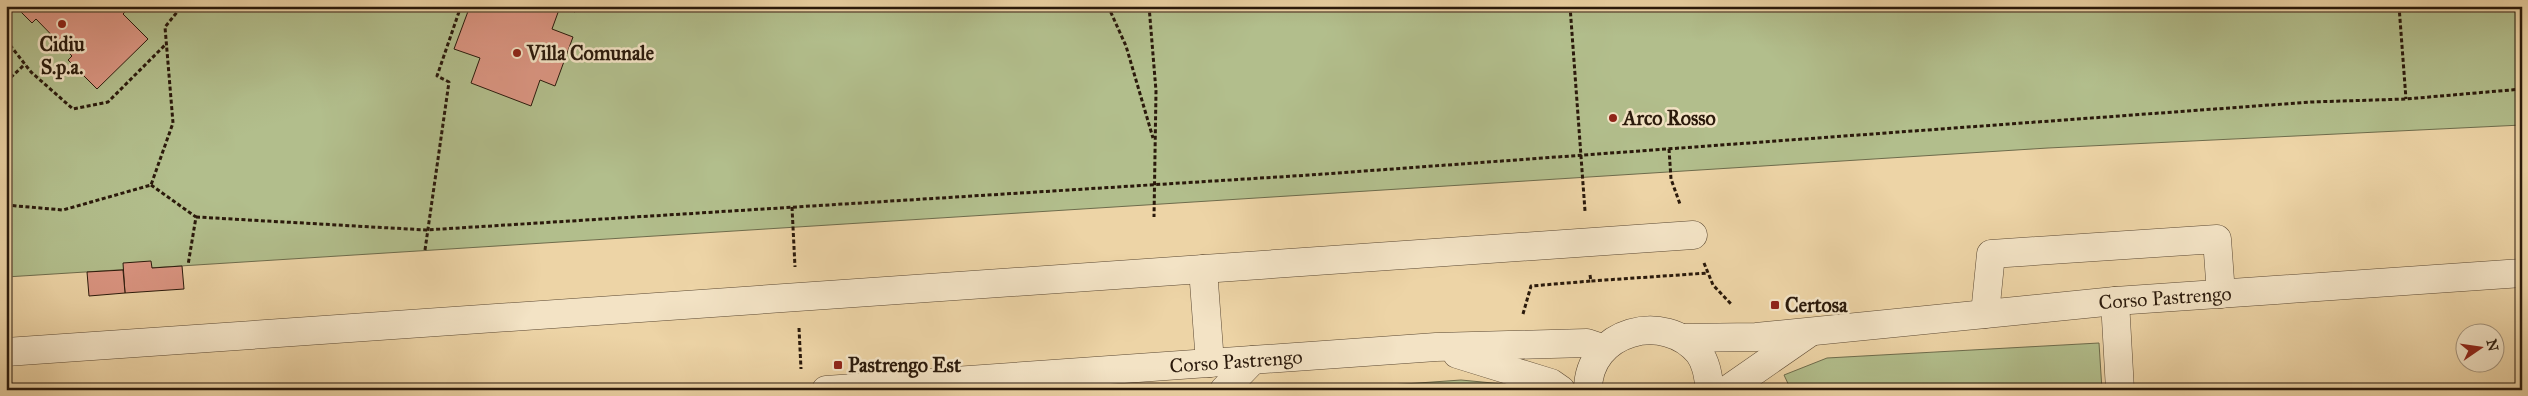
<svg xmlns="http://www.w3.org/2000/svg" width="2528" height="396" font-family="'IM FELL Great Primer',serif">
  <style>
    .green { fill: #b2be8c; stroke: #6e6c4c }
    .building { fill: #db9582; stroke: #2a190b }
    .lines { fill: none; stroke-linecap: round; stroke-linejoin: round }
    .minor-casing { stroke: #5b4832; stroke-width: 29 }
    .path { stroke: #2a190b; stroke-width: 3; stroke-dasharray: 4 2.5; stroke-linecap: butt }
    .minor { stroke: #f3e3c5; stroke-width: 28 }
    .poi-dot { fill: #8f2418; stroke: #f3e3c5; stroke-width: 2 }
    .labels { text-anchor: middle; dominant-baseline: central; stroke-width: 5; stroke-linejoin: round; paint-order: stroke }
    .poi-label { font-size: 20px; font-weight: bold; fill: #2a190b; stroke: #f3e3c5; text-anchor: start }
    .street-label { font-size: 20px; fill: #2a190b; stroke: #f3e3c5 }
  </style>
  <rect width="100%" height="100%" fill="#edd4a6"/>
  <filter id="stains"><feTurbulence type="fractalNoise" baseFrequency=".004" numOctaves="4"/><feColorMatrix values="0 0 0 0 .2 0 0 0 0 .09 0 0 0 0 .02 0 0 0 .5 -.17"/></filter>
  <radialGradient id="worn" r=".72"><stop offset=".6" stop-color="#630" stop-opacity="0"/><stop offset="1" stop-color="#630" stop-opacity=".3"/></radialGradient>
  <!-- green -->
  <g class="green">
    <polygon points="6,6 2522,6 2522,125 2048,148 6,277"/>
    <polygon points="2099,343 2102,390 1791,390 1784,375 1827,358"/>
    <polygon points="1461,380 1503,384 1505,390 1319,390"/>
  </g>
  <!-- building -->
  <g class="building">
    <polygon points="15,6 131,6 123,14 148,39 97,89 68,60 72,56 36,19 32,23"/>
    <polygon points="470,6 577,6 575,12 560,7 552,29 573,37 555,86 540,80 531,106 471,83 480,58 454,49"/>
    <polygon points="151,261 152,268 182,266 184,289 125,293 123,263"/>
    <polygon points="123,270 125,293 89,296 87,272"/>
  </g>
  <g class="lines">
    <!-- minor casing -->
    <g class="minor-casing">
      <g id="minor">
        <polyline points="1203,269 1210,363"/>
        <polyline points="2115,301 2120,390"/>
        <polyline points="1985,314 1991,254 2217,239 2221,294"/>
        <path id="s1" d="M 1682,338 L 1756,337 L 2115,301 L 2522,273"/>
        <polyline points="6,352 1693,235"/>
        <polyline points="1457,354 1551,383 1561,390"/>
        <path id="s2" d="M 826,390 L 1436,347 L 1587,343 L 1602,348"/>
        <polyline points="1224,390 1253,360"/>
        <path d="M 1588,390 C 1588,330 1665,311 1699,353 C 1707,364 1708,377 1710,390"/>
        <polyline points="1727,390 1809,333"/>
      </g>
    </g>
    <!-- path -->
    <g class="path">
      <polyline points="1108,6 1126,46 1153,138"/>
      <polyline points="1149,6 1156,91 1154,217"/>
      <polyline points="1570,6 1585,211"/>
      <polyline points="2399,6 2406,99"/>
      <polyline points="6,40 31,72 73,109 108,102 166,44"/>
      <polyline points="6,82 25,64"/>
      <polyline points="1669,149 1671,179 1680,204"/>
      <polyline points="151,185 196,217 188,265"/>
      <polyline points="6,205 63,210 151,185 173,123 165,27 182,6"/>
      <polyline points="792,207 795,267"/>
      <polyline points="196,217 426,230 1310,175 2311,102 2406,99 2522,89"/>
      <polyline points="425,250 449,82 437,76 461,6"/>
      <polyline points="1704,263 1713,285 1732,305"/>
      <polyline points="1590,275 1591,281 1708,273"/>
      <polyline points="1523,314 1531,286 1591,281"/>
      <polyline points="799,328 801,369"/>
    </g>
    <!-- minor -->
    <use href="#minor" class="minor"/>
  </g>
  <!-- markers -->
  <g class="poi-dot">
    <circle cx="62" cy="24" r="5"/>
    <circle cx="517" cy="53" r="5"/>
    <circle cx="1613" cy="118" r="5"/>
    <rect x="1770" y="300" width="10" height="10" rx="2.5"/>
    <rect x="833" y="360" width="10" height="10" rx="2.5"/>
  </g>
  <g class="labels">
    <!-- poi labels -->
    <g class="poi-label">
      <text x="62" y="44" text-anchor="middle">Cidiu<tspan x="62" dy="23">S.p.a.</tspan></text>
      <text x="527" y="53">Villa Comunale</text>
      <text x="1623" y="118">Arco Rosso</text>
      <text x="1785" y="305">Certosa</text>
      <text x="848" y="365">Pastrengo Est</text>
    </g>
    <!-- street labels -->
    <g class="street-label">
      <text stroke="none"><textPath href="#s1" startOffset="485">Corso Pastrengo</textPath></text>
      <text stroke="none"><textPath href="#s2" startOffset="411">Corso Pastrengo</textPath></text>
    </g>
  </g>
  <!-- margin -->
  <rect width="2528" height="396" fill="none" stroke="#edd4a6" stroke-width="25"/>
  <rect x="8" y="8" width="2513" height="381" fill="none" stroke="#2a190b" stroke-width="2.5"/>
  <rect x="12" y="12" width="2503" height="371" fill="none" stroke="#2a190b"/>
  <!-- north arrow -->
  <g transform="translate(2480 348) rotate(77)"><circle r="24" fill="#f3e3c5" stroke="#a3927b"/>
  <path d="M0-4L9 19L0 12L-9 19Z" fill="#8f2418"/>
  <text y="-8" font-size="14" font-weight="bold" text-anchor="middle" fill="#2a190b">N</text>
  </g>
  <rect width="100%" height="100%" filter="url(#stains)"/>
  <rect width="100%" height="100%" fill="url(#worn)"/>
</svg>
